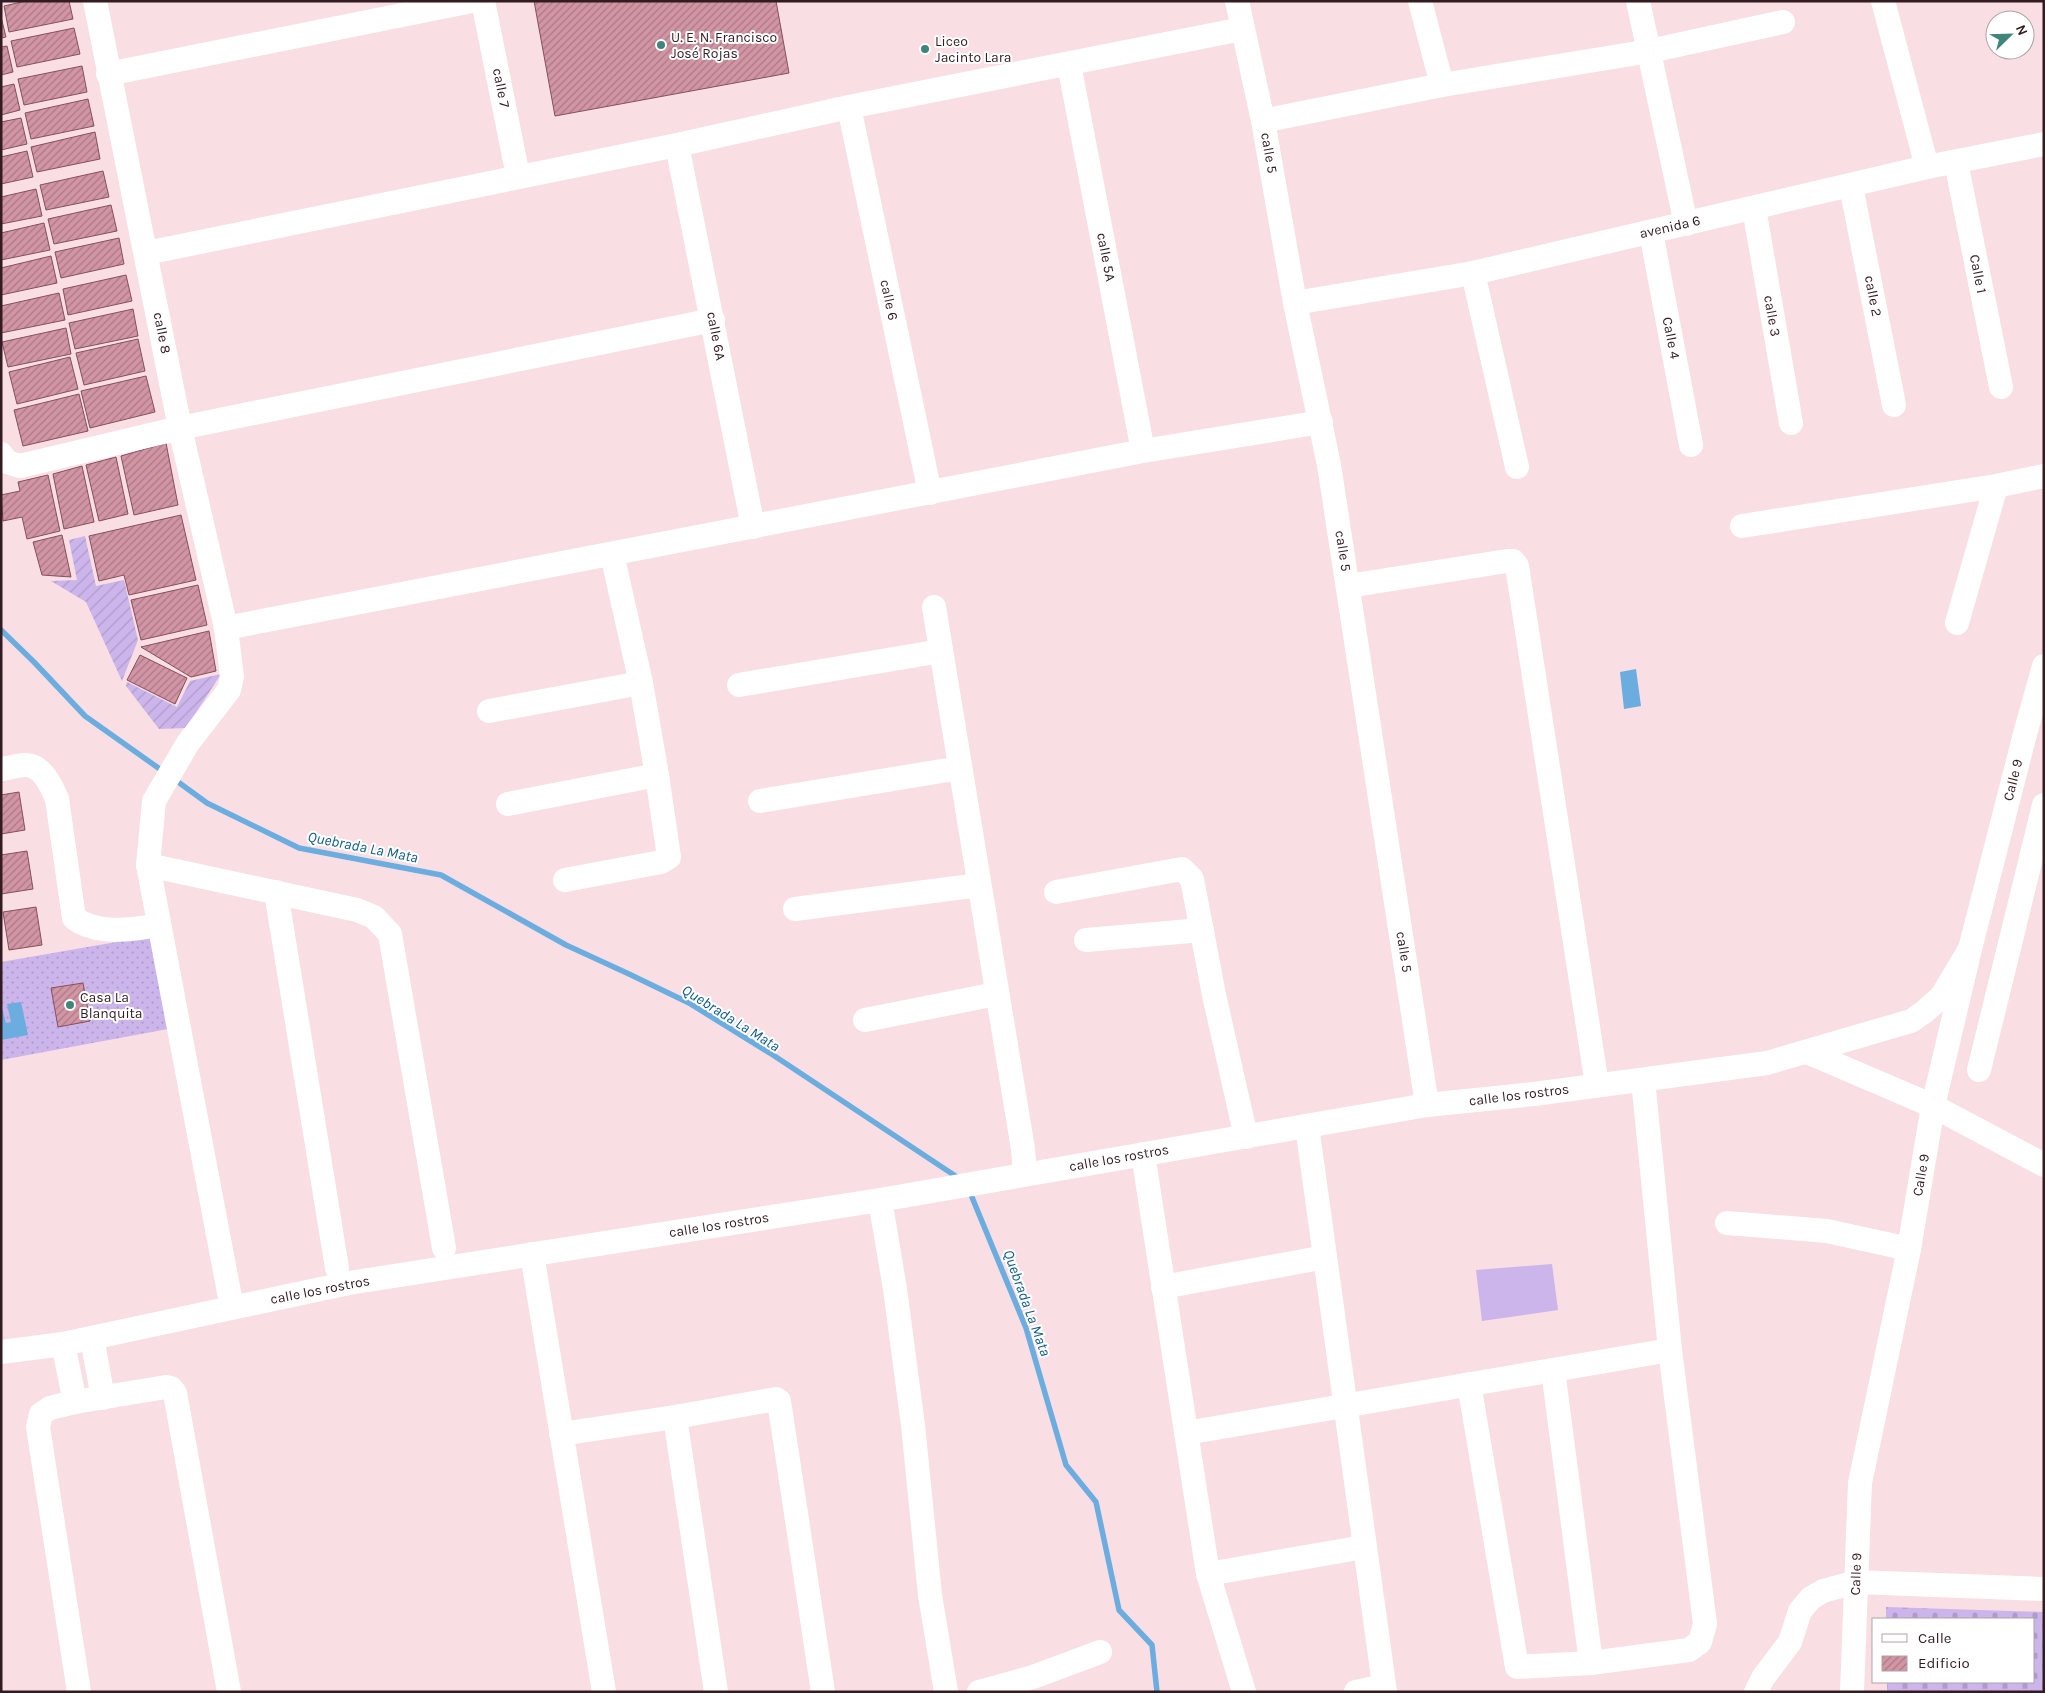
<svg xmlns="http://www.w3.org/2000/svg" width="2045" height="1693" font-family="Karla,sans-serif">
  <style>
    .grass { fill: url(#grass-dots) }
    .cemetery { fill: url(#cemetery-stones) }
    .garden { fill: url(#garden-furrows) }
    .pitch { fill: #cbb5eb }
    .water { fill: #6caddf }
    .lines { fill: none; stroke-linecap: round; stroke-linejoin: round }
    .stream { stroke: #6caddf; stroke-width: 5.5 }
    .building { fill: url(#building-hatch); stroke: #864f5d }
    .minor { stroke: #fff; stroke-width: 24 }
    .poi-dot { fill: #3f857a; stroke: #fff; stroke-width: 2 }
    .labels { text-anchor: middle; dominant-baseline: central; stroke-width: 4; stroke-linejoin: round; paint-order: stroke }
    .poi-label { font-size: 14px; fill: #321b21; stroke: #fff; text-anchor: start }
    .street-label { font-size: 14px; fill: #321b21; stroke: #fff }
    .water-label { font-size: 15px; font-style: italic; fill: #0e5b8a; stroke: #fff }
  </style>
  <defs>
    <pattern id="grass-dots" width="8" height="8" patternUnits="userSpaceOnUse" patternTransform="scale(1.25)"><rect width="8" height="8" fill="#cbb5eb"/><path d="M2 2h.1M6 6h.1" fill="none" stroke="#af9bc9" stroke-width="1.8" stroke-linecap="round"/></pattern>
    <pattern id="cemetery-stones" width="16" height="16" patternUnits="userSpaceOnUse" patternTransform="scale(1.25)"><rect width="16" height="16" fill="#cbb5eb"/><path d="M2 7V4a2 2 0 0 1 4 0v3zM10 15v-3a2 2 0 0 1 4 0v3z" fill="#af9bc9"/></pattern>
    <pattern id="garden-furrows" width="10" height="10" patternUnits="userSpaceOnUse" patternTransform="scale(1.25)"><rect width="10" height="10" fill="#cbb5eb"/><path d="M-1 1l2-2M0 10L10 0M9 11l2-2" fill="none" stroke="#af9bc9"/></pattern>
    <pattern id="building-hatch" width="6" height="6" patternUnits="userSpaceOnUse" patternTransform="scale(1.25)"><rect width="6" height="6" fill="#d295a4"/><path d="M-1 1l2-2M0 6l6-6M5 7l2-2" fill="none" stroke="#ab7985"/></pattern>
  </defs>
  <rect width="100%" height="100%" fill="#f9dee4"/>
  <!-- grass -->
  <polygon class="grass" points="151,936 168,1029 1,1060 1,962"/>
  <!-- cemetery -->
  <polygon class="cemetery" points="1886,1607 2044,1612 2044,1692 1887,1692 1887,1682 2034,1682 2034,1619 1886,1619"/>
  <!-- garden -->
  <g class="garden">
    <polygon points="85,536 96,586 124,580 138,640 122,681 86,602 51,581 77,580 69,540"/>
    <polygon points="221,674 186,728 159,729 126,686 127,682 177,707 190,681"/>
  </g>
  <!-- pitch -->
  <polygon class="pitch" points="1552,1264 1558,1310 1482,1321 1476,1270"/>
  <!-- water -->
  <g class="water">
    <polygon points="1636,669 1641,706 1624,709 1620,672"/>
    <polygon points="21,1002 28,1035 1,1040 1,1005 6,1023 11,1022 7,1004"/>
  </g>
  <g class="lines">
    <!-- stream -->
    <g class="stream">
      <polyline points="1,630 34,662 85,716 164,772"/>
      <polyline points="174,779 207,803 299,848 441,875 566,945 629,974 689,1003 773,1055 960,1179"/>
      <polyline points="969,1190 1026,1328 1066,1465 1096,1502 1119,1610 1152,1645 1157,1692"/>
    </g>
  </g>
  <!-- building -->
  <g class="building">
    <polygon points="26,1 69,1 73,19 9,32 4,6"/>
    <polygon points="534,1 776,1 789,73 555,116"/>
    <polygon points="1,17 6,37 1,38"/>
    <polygon points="74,28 80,54 17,67 11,41"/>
    <polygon points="7,46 13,72 1,75 1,47"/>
    <polygon points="82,66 87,92 24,105 18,79"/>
    <polygon points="14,84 20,110 1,115 1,87"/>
    <polygon points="88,99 94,126 31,139 25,113"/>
    <polygon points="21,118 27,144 1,150 1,122"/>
    <polygon points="95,132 100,159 37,172 31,147"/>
    <polygon points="27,151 33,177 1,184 1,157"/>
    <polygon points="103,171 109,197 46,210 40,185"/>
    <polygon points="36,189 42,216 1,224 1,197"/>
    <polygon points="111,205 117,231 54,244 48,219"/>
    <polygon points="44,223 50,250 1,260 1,233"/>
    <polygon points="119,238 124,264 61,278 55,252"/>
    <polygon points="51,256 57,283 1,295 1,268"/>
    <polygon points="126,275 132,301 68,315 63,289"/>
    <polygon points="59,293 65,320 1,333 1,306"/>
    <polygon points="133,309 138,336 75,349 69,323"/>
    <polygon points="66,328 71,354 8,367 2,342"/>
    <polygon points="138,339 145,371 84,385 76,353"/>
    <polygon points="70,357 78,389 17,404 9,372"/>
    <polygon points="146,376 155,412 90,428 81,391"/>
    <polygon points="79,394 88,431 23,446 14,410"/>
    <polygon points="166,443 178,505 134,515 121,456"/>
    <polygon points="116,457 128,514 99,521 86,465"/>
    <polygon points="82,466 94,522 64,529 53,474"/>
    <polygon points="48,475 60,531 27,539 22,517 3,521 1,495 20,491 18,482"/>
    <polygon points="181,515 196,580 129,595 124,575 99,581 89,536"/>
    <polygon points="62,535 71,577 42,575 33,542"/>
    <polygon points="198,585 207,625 141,640 131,600"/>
    <polygon points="209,631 216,671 191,677 141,647"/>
    <polygon points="140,655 187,678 175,704 127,680"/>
    <polygon points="19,792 25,830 1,834 1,795"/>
    <polygon points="27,851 33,889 1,894 1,855"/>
    <polygon points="36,907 42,945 9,950 3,912"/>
    <polygon points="83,983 90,1021 58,1027 51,988"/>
  </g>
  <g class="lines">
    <!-- minor -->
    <g class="minor">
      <polyline points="95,1 180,428 226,628 232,677 229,690 188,743 154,801 148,865 232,1308"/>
      <polyline points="483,1 518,176"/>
      <polyline points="1237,1 1263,121 1295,303 1329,465 1427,1105"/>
      <polyline points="1420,1 1442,85"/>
      <polyline points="1638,1 1686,224"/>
      <polyline points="1883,1 1927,167"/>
      <polyline points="1069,64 1143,451"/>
      <polyline points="108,74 472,1"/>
      <polyline points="849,107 930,493"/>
      <polyline points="1263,121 1442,85 1650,51 1783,22"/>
      <polyline points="677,145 753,527"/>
      <polyline points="1956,162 2001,387"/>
      <polyline points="1851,186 1894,405"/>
      <polyline points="1754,208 1791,423"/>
      <polyline points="1651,232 1691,445"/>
      <polyline points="146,253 677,145 849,107 1242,29"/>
      <polyline points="1473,273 1517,467"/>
      <polyline points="1295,303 1473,273 1927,167 2044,144"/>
      <polyline points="1,454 7,462 20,466 180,428 713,320"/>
      <polyline points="1742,526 1996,486 2044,476"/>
      <polyline points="1348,586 1507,561 1513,561 1517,566 1597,1085"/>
      <polyline points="934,607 1023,1149 1025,1174"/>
      <polyline points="1957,623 1996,486"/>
      <polyline points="226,628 1143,451 1321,422"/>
      <polyline points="739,685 941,651"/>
      <polyline points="489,711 641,683"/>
      <path d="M 1,769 C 9,768 18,765 26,765 C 42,765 52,787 57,799 L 74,918 C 97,935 132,930 159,925"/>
      <polyline points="760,801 960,768"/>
      <polyline points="508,804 657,775"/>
      <polyline points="148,865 357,910 374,917 390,934 444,1248"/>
      <polyline points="565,880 661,862 669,857 657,775 641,683 612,554"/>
      <polyline points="276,892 337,1268"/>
      <polyline points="1056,892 1182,869 1192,879 1214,995 1246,1137"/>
      <polyline points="795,909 979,885"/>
      <polyline points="1086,940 1202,930"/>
      <polyline points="865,1020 996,994"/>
      <polyline points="1807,1052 1933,1106 2044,1165"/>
      <polyline points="1979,1070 2044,805"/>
      <polyline points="1307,1126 1385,1692"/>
      <polyline points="1143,1154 1208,1574 1244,1692"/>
      <polyline points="880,1200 895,1289 913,1425 930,1595 946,1692"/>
      <polyline points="1727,1223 1827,1231 1909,1249"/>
      <polyline points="532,1254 604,1692"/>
      <polyline points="1163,1287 1325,1257"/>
      <polyline points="92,1338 103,1398"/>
      <polyline points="63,1344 75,1402"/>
      <polyline points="1,1352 63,1344 349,1283 880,1200 1427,1105 1534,1094 1767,1063 1911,1021 1924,1012 1942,996 1970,949"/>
      <polyline points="1553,1370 1591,1663"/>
      <polyline points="1469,1384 1517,1667 1591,1663 1689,1650 1700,1642 1705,1624 1670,1350 1643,1080"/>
      <polyline points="675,1417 716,1692"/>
      <polyline points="1186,1433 1670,1350"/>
      <polyline points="561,1434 675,1417 776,1399 779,1401 823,1692"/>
      <polyline points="1208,1574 1364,1547"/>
      <polyline points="79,1692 38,1427 41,1414 50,1408 75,1402 166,1387 171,1388 175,1393 229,1692"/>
      <polyline points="979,1692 1033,1677 1100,1652"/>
      <polyline points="1356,1692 1383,1686"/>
      <polyline points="1756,1692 1763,1678 1790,1642 1800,1611 1811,1598 1823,1591 1856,1582 2044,1589"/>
      <polyline points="1852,1692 1860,1483 1909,1249 1933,1106 1970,949 2025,734 2044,666"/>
    </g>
  </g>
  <!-- markers -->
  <g class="poi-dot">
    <circle cx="661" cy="45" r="5"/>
    <circle cx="925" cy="49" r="5"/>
    <circle cx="70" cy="1005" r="5"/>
  </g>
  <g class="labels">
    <!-- poi labels -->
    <g class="poi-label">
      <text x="671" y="37">U. E. N. Francisco<tspan x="671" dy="16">José Rojas</tspan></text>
      <text x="935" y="41">Liceo<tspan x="935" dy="16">Jacinto Lara</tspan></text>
      <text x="80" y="997">Casa La<tspan x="80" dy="16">Blanquita</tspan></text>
    </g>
    <!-- street labels -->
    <g class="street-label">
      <text transform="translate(501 88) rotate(79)">calle 7</text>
      <text transform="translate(1269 153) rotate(80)">calle 5</text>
      <text transform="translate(1670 227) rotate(-13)">avenida 6</text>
      <text transform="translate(1106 257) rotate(79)">calle 5A</text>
      <text transform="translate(1978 274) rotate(79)">Calle 1</text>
      <text transform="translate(1873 296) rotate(79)">calle 2</text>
      <text transform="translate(889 300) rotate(78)">calle 6</text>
      <text transform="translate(1772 316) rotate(80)">calle 3</text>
      <text transform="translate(162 333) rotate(79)">calle 8</text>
      <text transform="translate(716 336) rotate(79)">calle 6A</text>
      <text transform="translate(1671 338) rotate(79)">Calle 4</text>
      <text transform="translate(1343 551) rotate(81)">calle 5</text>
      <text transform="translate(2013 780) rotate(-76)">Calle 9</text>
      <text transform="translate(1404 952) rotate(81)">calle 5</text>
      <text transform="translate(1519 1095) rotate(-7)">calle los rostros</text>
      <text transform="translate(1119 1158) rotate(-10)">calle los rostros</text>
      <text transform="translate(1921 1175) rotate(-80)">Calle 9</text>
      <text transform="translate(719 1225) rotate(-9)">calle los rostros</text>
      <text transform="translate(320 1290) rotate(-11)">calle los rostros</text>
      <text transform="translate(1856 1574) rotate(-88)">Calle 9</text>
    </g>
    <!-- water labels -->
    <g class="water-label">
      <text transform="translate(363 847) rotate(11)">Quebrada La Mata</text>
      <text transform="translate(731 1018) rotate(32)">Quebrada La Mata</text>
      <text transform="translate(1027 1303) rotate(70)">Quebrada La Mata</text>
    </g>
  </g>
  <!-- border -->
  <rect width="2045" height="1693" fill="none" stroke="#321b21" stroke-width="5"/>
  <!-- legend -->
  <rect x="1872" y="1618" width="162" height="65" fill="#ffffff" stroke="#ada4a6"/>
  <rect x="1882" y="1634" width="25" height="8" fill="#ffffff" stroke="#ada4a6"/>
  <text x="1918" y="1643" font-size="15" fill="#321b21">Calle</text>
  <rect x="1882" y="1656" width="25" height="15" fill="url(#building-hatch)" stroke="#ada4a6"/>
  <text x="1918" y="1668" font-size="15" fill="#321b21">Edificio</text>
  <!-- north arrow -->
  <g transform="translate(2010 35) rotate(67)"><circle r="24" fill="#ffffff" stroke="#ada4a6"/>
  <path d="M0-4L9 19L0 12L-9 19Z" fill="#3f857a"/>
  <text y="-8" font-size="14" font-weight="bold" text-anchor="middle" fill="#321b21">N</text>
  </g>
</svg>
